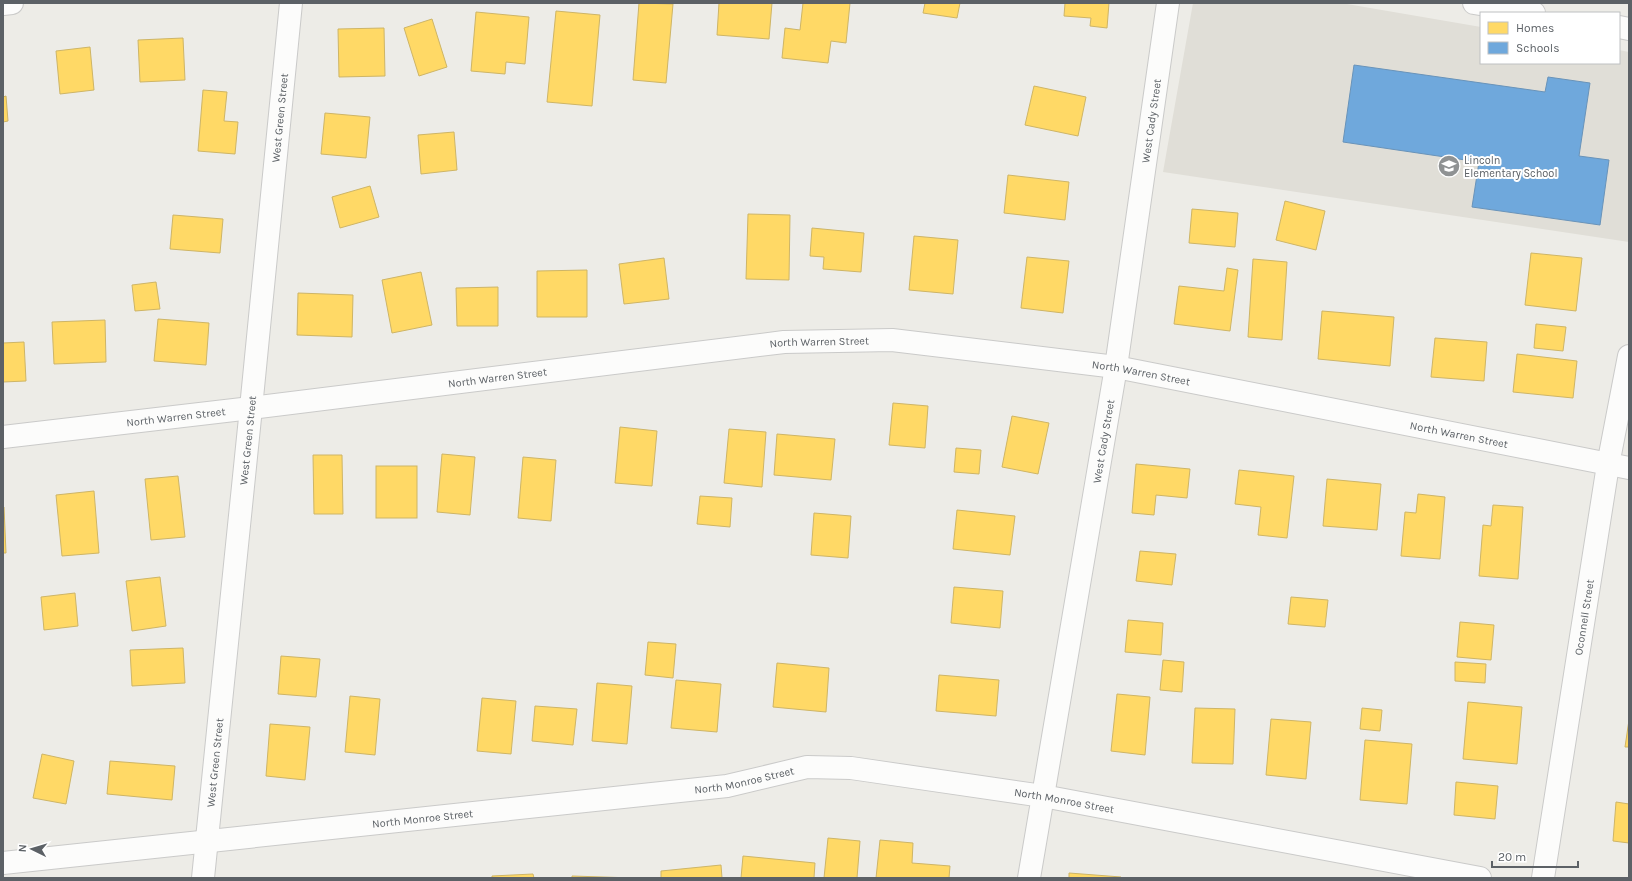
<svg xmlns="http://www.w3.org/2000/svg" width="1632" height="881" font-family="Karla,sans-serif">
  <style>
    .education { fill: #e0ded7 }
    .homes { fill: #ffd966; stroke: #ceb566 }
    .schools { fill: #6fa8dc; stroke: #6993b9 }
    .lines { fill: none; stroke-linecap: round; stroke-linejoin: round }
    .street-casing { stroke: #cacac9; stroke-width: 24 }
    .street { stroke: #fcfcfb; stroke-width: 22 }
    .labels { text-anchor: middle; dominant-baseline: central; stroke-width: 4; stroke-linejoin: round; paint-order: stroke }
    .street-label { font-size: 11px; fill: #5c6166; stroke: #fff }
    .poi-label { font-size: 11px; fill: #5c6166; stroke: #fff; text-anchor: start }
  </style>
  <rect width="100%" height="100%" fill="#edece7"/>
  <!-- education -->
  <polygon class="education" points="1193,3 1341,3 1481,27 1481,63 1619,63 1619,50 1629,52 1629,242 1163,172"/>
  <!-- homes -->
  <g class="homes">
    <polygon points="639,3 673,4 666,83 633,80"/>
    <polygon points="719,3 772,3 769,39 717,35"/>
    <polygon points="803,3 850,3 846,43 831,41 828,63 782,58 785,28 800,30"/>
    <polygon points="925,3 960,3 957,18 923,13"/>
    <polygon points="1065,3 1109,3 1107,28 1090,26 1091,18 1064,16"/>
    <polygon points="556,11 600,15 592,106 547,102"/>
    <polygon points="476,12 529,17 525,64 506,62 505,74 471,71"/>
    <polygon points="432,19 447,67 419,76 404,28"/>
    <polygon points="384,28 385,76 339,77 338,29"/>
    <polygon points="183,38 185,80 140,82 138,40"/>
    <polygon points="90,47 94,90 60,94 56,51"/>
    <polygon points="1034,86 1086,97 1078,136 1025,125"/>
    <polygon points="203,90 227,92 224,121 238,122 235,154 198,151"/>
    <polygon points="6,96 8,121 3,122 3,97"/>
    <polygon points="325,113 370,117 366,158 321,154"/>
    <polygon points="454,132 457,170 421,174 418,135"/>
    <polygon points="1008,175 1069,182 1065,220 1004,213"/>
    <polygon points="370,186 379,217 340,228 332,197"/>
    <polygon points="1285,201 1325,211 1316,250 1276,240"/>
    <polygon points="1192,209 1238,213 1235,247 1189,243"/>
    <polygon points="748,214 790,215 789,280 746,279"/>
    <polygon points="173,215 223,219 220,253 170,249"/>
    <polygon points="812,228 864,233 861,272 823,269 824,257 810,256"/>
    <polygon points="914,236 958,240 953,294 909,290"/>
    <polygon points="1531,253 1582,258 1576,311 1525,305"/>
    <polygon points="1027,257 1069,261 1063,313 1021,308"/>
    <polygon points="664,258 669,299 624,304 619,264"/>
    <polygon points="1253,259 1287,262 1282,340 1248,337"/>
    <polygon points="1227,268 1238,270 1230,331 1174,324 1179,286 1224,291"/>
    <polygon points="587,270 587,317 537,317 537,271"/>
    <polygon points="421,272 432,325 392,333 382,280"/>
    <polygon points="156,282 160,309 135,311 132,285"/>
    <polygon points="498,287 498,326 457,326 456,288"/>
    <polygon points="298,293 353,295 352,337 297,335"/>
    <polygon points="1322,311 1394,317 1390,366 1318,359"/>
    <polygon points="158,319 209,323 206,365 154,361"/>
    <polygon points="105,320 106,362 54,364 52,322"/>
    <polygon points="1536,324 1566,327 1563,351 1534,348"/>
    <polygon points="1435,338 1487,342 1484,381 1431,377"/>
    <polygon points="24,342 26,381 3,382 3,343"/>
    <polygon points="1517,354 1577,361 1573,398 1513,392"/>
    <polygon points="893,403 928,406 925,448 889,445"/>
    <polygon points="1012,416 1049,423 1038,474 1002,467"/>
    <polygon points="620,427 657,431 652,486 615,483"/>
    <polygon points="729,429 766,432 762,487 724,483"/>
    <polygon points="777,434 835,439 831,480 774,475"/>
    <polygon points="956,448 981,450 979,474 954,472"/>
    <polygon points="442,454 475,457 470,515 437,512"/>
    <polygon points="313,455 342,455 343,514 314,514"/>
    <polygon points="523,457 556,460 551,521 518,518"/>
    <polygon points="1136,464 1190,469 1187,498 1156,495 1154,515 1132,513"/>
    <rect x="376" y="466" width="41" height="52"/>
    <polygon points="1239,470 1294,476 1287,538 1258,535 1261,507 1235,504"/>
    <polygon points="178,476 185,537 151,540 145,479"/>
    <polygon points="1327,479 1381,484 1377,530 1323,526"/>
    <polygon points="94,491 99,553 62,556 56,495"/>
    <polygon points="1418,494 1445,497 1440,559 1401,556 1405,512 1416,513"/>
    <polygon points="700,496 732,498 730,527 697,524"/>
    <polygon points="1493,505 1523,507 1518,579 1479,576 1483,525 1491,526"/>
    <polygon points="4,507 6,553 3,553 3,507"/>
    <polygon points="957,510 1015,516 1010,555 953,549"/>
    <polygon points="814,513 851,516 848,558 811,555"/>
    <polygon points="1140,551 1176,554 1172,585 1136,581"/>
    <polygon points="160,577 166,626 132,631 126,581"/>
    <polygon points="954,587 1003,591 1000,628 951,623"/>
    <polygon points="75,593 78,626 44,630 41,597"/>
    <polygon points="1291,597 1328,600 1325,627 1288,624"/>
    <polygon points="1128,620 1163,623 1161,655 1125,652"/>
    <polygon points="1460,622 1494,625 1491,660 1457,657"/>
    <polygon points="648,642 676,644 673,678 645,675"/>
    <polygon points="183,648 185,683 132,686 130,650"/>
    <polygon points="281,656 320,659 316,697 278,694"/>
    <polygon points="1163,660 1184,662 1182,692 1160,690"/>
    <polygon points="1455,662 1486,664 1485,683 1455,681"/>
    <polygon points="777,663 829,668 826,712 773,707"/>
    <polygon points="939,675 999,680 996,716 936,711"/>
    <polygon points="676,680 721,684 717,732 671,728"/>
    <polygon points="597,683 632,686 627,744 592,741"/>
    <polygon points="1117,694 1150,697 1145,755 1111,751"/>
    <polygon points="350,696 380,699 375,755 345,752"/>
    <polygon points="482,698 516,701 511,754 477,751"/>
    <polygon points="1468,702 1522,707 1517,764 1463,759"/>
    <polygon points="535,706 577,709 573,745 532,741"/>
    <polygon points="1195,708 1235,709 1233,764 1192,763"/>
    <polygon points="1362,708 1382,710 1380,731 1360,729"/>
    <polygon points="1271,719 1311,722 1306,779 1266,775"/>
    <polygon points="1629,720 1629,747 1625,747"/>
    <polygon points="270,724 310,727 305,780 266,776"/>
    <polygon points="1365,740 1412,744 1407,804 1360,800"/>
    <polygon points="42,754 74,761 66,804 33,798"/>
    <polygon points="110,761 175,766 172,800 107,794"/>
    <polygon points="1456,782 1498,786 1495,819 1454,815"/>
    <polygon points="1616,802 1629,804 1629,843 1613,841"/>
    <polygon points="828,838 860,841 857,878 824,878"/>
    <polygon points="880,840 913,843 912,863 950,866 949,878 876,878"/>
    <polygon points="743,856 815,863 814,878 741,878"/>
    <polygon points="721,865 722,878 661,878 661,871"/>
    <polygon points="1069,873 1121,877 1121,878 1069,878"/>
    <polygon points="533,874 534,878 492,878 492,876"/>
    <polygon points="572,876 633,878 572,878"/>
  </g>
  <!-- schools -->
  <polygon class="schools" points="1354,65 1545,92 1548,77 1590,83 1579,156 1609,160 1600,225 1472,207 1479,162 1343,142"/>
  <g class="lines">
    <!-- street casing -->
    <g class="street-casing">
      <g id="street">
        <polyline points="1474,3 1534,13"/>
        <polyline points="3,4 12,3"/>
        <polyline points="1619,27 1629,29"/>
        <path id="s1" d="M 3,437 L 251,408 L 784,342 L 892,340 L 1116,367 L 1629,468"/>
        <path id="s2" d="M 3,863 L 727,786 L 807,767 L 851,768 L 1043,796 L 1480,878"/>
        <path id="s3" d="M 203,878 L 251,408 L 291,3"/>
        <path id="s4" d="M 1029,878 L 1116,367 L 1168,3"/>
        <path id="s5" d="M 1543,878 L 1608,465 L 1629,356"/>
      </g>
    </g>
    <!-- street -->
    <use href="#street" class="street"/>
  </g>
  <!-- icons -->
  <defs>
    <g id="school-disc" transform="scale(1.15)"><circle r="9.5" fill="#8f9293" stroke="#fff"/><path d="M0-5L7-2L0 1L-7-2ZM-4 1L0 2.5L4 1V4Q0 6-4 4Z" fill="#fff"/></g>
  </defs>
  <g fill-rule="evenodd">
    <use href="#school-disc" x="1449" y="166"/>
  </g>
  <g class="labels">
    <!-- street labels -->
    <g class="street-label">
      <text stroke="none"><textPath href="#s3" startOffset="764">West Green Street</textPath></text>
      <text stroke="none"><textPath href="#s4" startOffset="767">West Cady Street</textPath></text>
      <text stroke="none"><textPath href="#s1" startOffset="822">North Warren Street</textPath></text>
      <text stroke="none"><textPath href="#s1" startOffset="1146">North Warren Street</textPath></text>
      <text stroke="none"><textPath href="#s1" startOffset="498">North Warren Street</textPath></text>
      <text stroke="none"><textPath href="#s1" startOffset="174">North Warren Street</textPath></text>
      <text stroke="none"><textPath href="#s1" startOffset="1470">North Warren Street</textPath></text>
      <text stroke="none"><textPath href="#s3" startOffset="440">West Green Street</textPath></text>
      <text stroke="none"><textPath href="#s4" startOffset="443">West Cady Street</textPath></text>
      <text stroke="none"><textPath href="#s5" startOffset="264">Oconnell Street</textPath></text>
      <text stroke="none"><textPath href="#s3" startOffset="116">West Green Street</textPath></text>
      <text stroke="none"><textPath href="#s2" startOffset="746">North Monroe Street</textPath></text>
      <text stroke="none"><textPath href="#s2" startOffset="1070">North Monroe Street</textPath></text>
      <text stroke="none"><textPath href="#s2" startOffset="422">North Monroe Street</textPath></text>
    </g>
    <!-- poi labels -->
    <g class="poi-label">
      <text x="1464" y="160">Lincoln<tspan x="1464" dy="13">Elementary School</tspan></text>
    </g>
  </g>
  <!-- border -->
  <rect width="1632" height="881" fill="none" stroke="#5c6166" stroke-width="8"/>
  <!-- legend -->
  <rect x="1480" y="12" width="140" height="52" fill="#ffffff" stroke="#bec0c2"/>
  <rect x="1488" y="22" width="20" height="12" fill="#ffd966" stroke="#bec0c2"/>
  <text x="1516" y="32" font-size="12" fill="#5c6166">Homes</text>
  <rect x="1488" y="42" width="20" height="12" fill="#6fa8dc" stroke="#bec0c2"/>
  <text x="1516" y="52" font-size="12" fill="#5c6166">Schools</text>
  <!-- north arrow -->
  <g transform="translate(32 849) rotate(275)" stroke="#ffffff" stroke-width="3" paint-order="stroke">
  <path d="M0-3L7 15L0 10L-7 15Z" fill="#5c6166"/>
  <text y="-6" font-size="11" font-weight="bold" text-anchor="middle" fill="#5c6166">N</text>
  </g>
  <!-- scale -->
  <path d="M1492 861v6h86v-6" fill="none" stroke="#5c6166" stroke-width="2"/>
  <text x="1498" y="861" font-size="12" fill="#5c6166" stroke="#ffffff" stroke-width="3" paint-order="stroke">20 m</text>
</svg>
